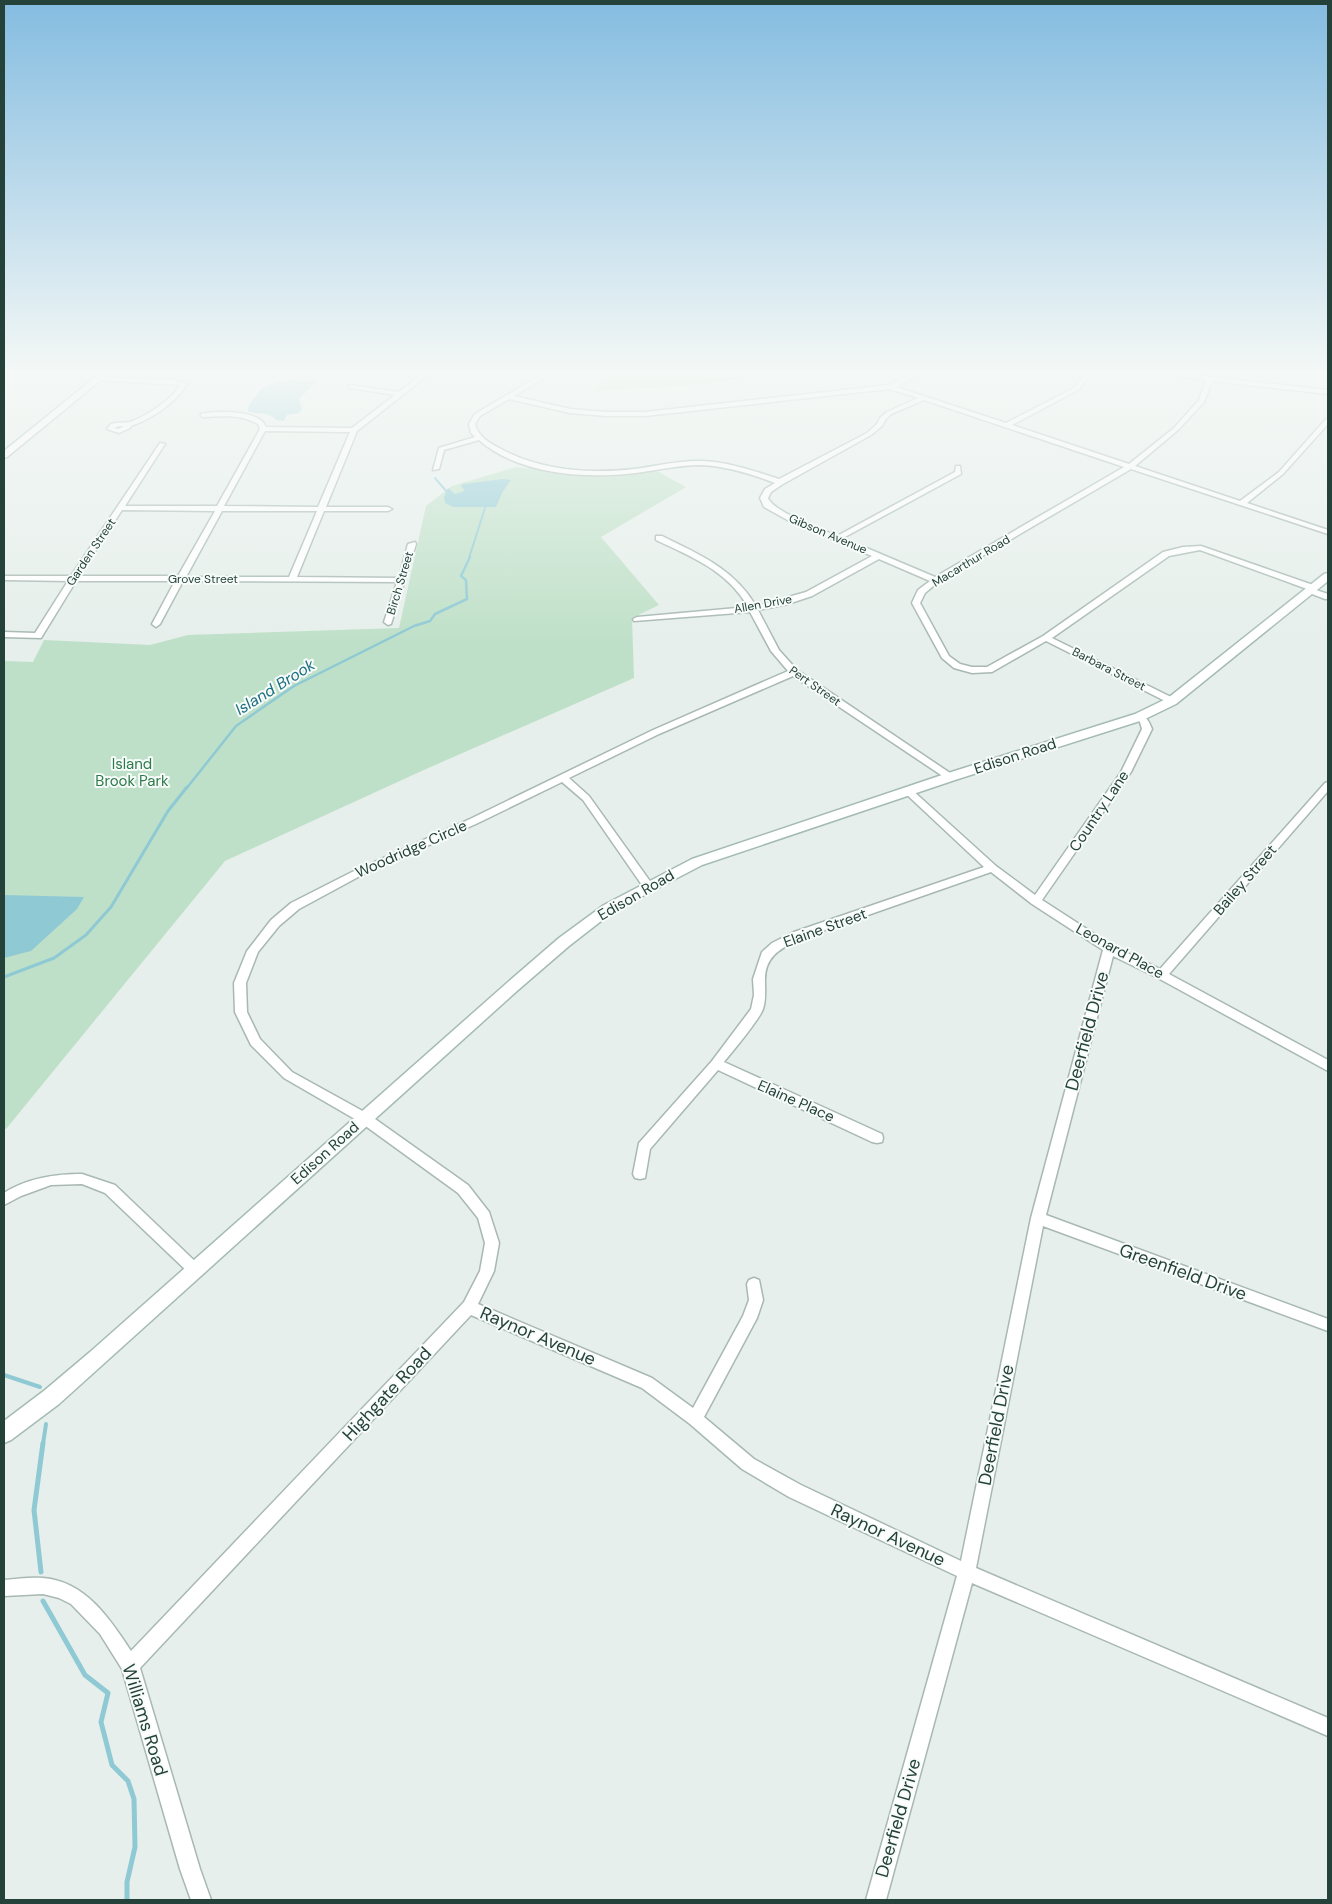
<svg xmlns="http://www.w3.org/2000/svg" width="1332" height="1904" font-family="'DM Sans',sans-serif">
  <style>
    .green { fill: #bfe0c8 }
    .water { fill: #8ec9d4 }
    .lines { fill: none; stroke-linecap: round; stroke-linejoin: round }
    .stream-far4 { stroke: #8ec9d4; stroke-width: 2 }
    .stream-far3 { stroke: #8ec9d4; stroke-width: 2.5 }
    .stream-far2 { stroke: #8ec9d4; stroke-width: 3 }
    .stream-far1 { stroke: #8ec9d4; stroke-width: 4 }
    .stream { stroke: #8ec9d4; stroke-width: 5 }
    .street-casing { stroke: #a8b8b2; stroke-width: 3 }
    .secondary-casing { stroke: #a4bbb3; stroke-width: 3 }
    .street { fill: #fff; fill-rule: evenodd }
    .secondary { fill: #fff; fill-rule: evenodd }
    .labels { text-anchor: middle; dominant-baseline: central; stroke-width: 4; stroke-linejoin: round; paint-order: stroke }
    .far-street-label { font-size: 12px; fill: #24423a; stroke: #f7fbf9 }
    .street-label { font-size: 15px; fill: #24423a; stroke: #f7fbf9 }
    .park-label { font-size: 15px; fill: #2d7a4b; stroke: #f7fbf9 }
    .water-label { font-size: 16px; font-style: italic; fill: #1c6f80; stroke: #f7fbf9 }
    .near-street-label { font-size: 18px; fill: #24423a; stroke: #f7fbf9 }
  </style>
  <rect width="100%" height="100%" fill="#e6efeb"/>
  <!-- green -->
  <g class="green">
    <polygon points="612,375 767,375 694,385 594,391"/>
    <polygon points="516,467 559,472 604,475 657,471 686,487 601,537 659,605 632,618 634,678 426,769 225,861 6,1129 4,1129 4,661 33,662 44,640 150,645 188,635 399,628 426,506 452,486"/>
  </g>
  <!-- water -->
  <g class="water">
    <path d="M 292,380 L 316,382 L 299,399 L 302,409 L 299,413 L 287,415 L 284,421 L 276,420 C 268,410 258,416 248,411 L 249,405 L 261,389 L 268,385 Z"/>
    <polygon points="503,479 511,480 503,491 496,507 453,507 445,503 444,497 448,488 455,494 465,491 461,486 463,484"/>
    <polygon points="4,895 84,897 77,909 31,951 4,958"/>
  </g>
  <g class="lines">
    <!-- stream-far4 -->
    <g class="stream-far4">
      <polyline points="435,478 447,492"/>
      <polyline points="469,558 486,505"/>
    </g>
    <!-- stream-far3 -->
    <polyline class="stream-far3" points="186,789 236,726 294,686 414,626 430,621 435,614 467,599 466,580 461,576 470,557"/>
    <!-- stream-far2 -->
    <polyline class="stream-far2" points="4,977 54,958 86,935 111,907 168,811 187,787"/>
    <!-- stream-far1 -->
    <g class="stream-far1">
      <polyline points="4,1375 40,1387"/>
      <polyline points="43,1444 46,1424"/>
    </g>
    <!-- stream -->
    <g class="stream">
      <polyline points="41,1572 34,1510 43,1443"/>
      <polyline points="43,1601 85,1675 108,1693 101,1722 112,1765 128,1781 134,1799 135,1847 127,1882 127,1900"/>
    </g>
    <!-- street casing -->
    <g class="street-casing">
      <g id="street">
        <path d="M 421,375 L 428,375 L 357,431 L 326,507 L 388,507 L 392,509 L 388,511 L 324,511 L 297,577 L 399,578 L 408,544 L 415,542 L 416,544 L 391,624 L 388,625 L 384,622 L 397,582 L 183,581 L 160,624 L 156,627 L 152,624 L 175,581 L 76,581 L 41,638 L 4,637 L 4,632 L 35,633 L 68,581 L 4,580 L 4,576 L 71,576 L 160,443 L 165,444 L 125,506 L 217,506 L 260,429 L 258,424 C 241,414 222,416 203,417 L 201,416 L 201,414 C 216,411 259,409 266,427 L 352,428 L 395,395 L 350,388 L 348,387 L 348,385 L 399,392 ZM 265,431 L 350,432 L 318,507 L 224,506 ZM 122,510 L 215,511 L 178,576 L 79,576 ZM 222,511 L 317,511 L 289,577 L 186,577 Z"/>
        <path d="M 541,375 L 549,375 L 514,396 L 570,409 L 606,412 L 645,412 L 889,385 L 910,375 L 918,375 L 896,387 L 1006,423 L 1074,388 L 1084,375 L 1090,375 L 1078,390 L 1012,425 L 1129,464 L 1174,428 L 1199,400 L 1206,380 L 1171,375 L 1192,375 L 1328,390 L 1328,394 L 1212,381 L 1204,402 L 1178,430 L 1135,466 L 1240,501 L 1279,472 L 1326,419 L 1328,418 L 1328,424 L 1283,474 L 1247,503 L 1328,530 L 1328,534 L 1131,469 L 938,582 L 925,593 L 920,603 L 949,656 L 960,664 L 972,667 L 987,667 L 1043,636 L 1163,552 L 1183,547 L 1201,546 L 1316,586 L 1316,590 L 1328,594 L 1328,599 L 1325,599 L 1307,592 L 1307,589 L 1200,550 L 1169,556 L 1052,638 L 1175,699 L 1175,703 L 1169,703 L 1046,641 L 992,672 L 972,673 L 954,668 L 942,658 L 912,603 L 918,590 L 930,581 L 879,559 L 812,596 L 788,604 L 758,610 L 779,650 L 797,670 L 953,775 L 955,777 L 953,779 L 947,779 L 793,676 L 659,734 L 569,778 L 589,796 L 652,884 L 653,886 L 652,888 L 644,888 L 583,800 L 562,782 L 478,823 L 360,876 L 299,909 L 279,926 L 258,952 L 246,983 L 247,1012 L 260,1039 L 292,1072 L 368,1114 L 468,1185 L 489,1212 L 499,1243 L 494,1271 L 478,1304 L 652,1378 L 693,1408 L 743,1316 L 749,1300 L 747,1284 L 749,1280 L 754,1278 L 759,1280 L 763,1300 L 757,1318 L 704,1417 L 754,1459 L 801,1485 L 961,1561 L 1031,1218 L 1103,950 L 1032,904 L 991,872 L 802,938 C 782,948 764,955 765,982 C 765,991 766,1000 763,1009 C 759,1020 733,1051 724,1062 L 882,1134 L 883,1138 L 882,1142 L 877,1143 L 872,1142 L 718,1070 L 650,1149 L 645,1178 L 640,1179 L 635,1178 L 633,1174 L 639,1143 L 712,1061 L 751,1009 L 754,995 L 753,979 L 762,952 L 772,943 L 794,932 L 984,867 L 905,793 L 903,791 L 905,789 L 911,789 L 996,866 L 1035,895 L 1121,772 L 1142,729 L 1140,722 L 1134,717 L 1139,714 C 1147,716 1149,722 1152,729 L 1131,772 L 1042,900 L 1113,946 L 1160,969 L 1325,783 L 1328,782 L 1328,791 L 1169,974 L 1328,1060 L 1328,1071 L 1158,978 L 1113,956 L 1046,1215 L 1328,1319 L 1328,1331 L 1043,1226 L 976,1568 L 1328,1718 L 1328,1736 L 972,1583 L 886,1900 L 866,1900 L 957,1576 L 789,1497 L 742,1469 L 690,1424 L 642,1388 L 471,1315 L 140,1668 L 200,1869 L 211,1900 L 191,1900 L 180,1869 L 122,1669 L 100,1634 L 71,1604 L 59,1598 L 43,1594 L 4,1596 L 4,1580 C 17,1579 30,1577 43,1578 C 85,1581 110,1619 131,1651 L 464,1302 L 480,1271 L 485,1243 L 478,1218 L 458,1193 L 360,1122 L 284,1078 L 251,1045 L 235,1012 L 234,983 L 247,951 L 271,920 L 291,903 L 352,872 L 470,819 L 653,730 L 788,671 L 771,651 L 750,612 L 634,621 L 633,619 L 637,617 L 748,607 C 728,571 692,557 656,540 L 656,536 L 662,536 C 700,555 733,568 756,606 L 806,592 L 872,556 L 791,522 L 764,507 L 760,498 L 765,489 L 775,483 C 751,474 726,466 701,465 C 679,465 658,470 636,473 C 585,479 519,475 479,440 L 444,450 L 439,469 L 433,470 L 439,448 L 475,437 L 471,433 L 469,424 L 475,414 ZM 890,389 L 918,398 L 887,412 L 880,418 L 877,424 L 867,433 L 779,479 C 754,471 729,462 702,461 C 679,460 657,466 634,469 C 591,474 541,471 501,449 C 490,443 478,437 475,424 L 480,416 L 509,399 L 570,413 L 606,416 L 645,416 ZM 924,400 L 1124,467 L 935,577 L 843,538 L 961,474 L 960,466 L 956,466 L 955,472 L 837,536 C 821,529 774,512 768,498 L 771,492 L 783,484 L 871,435 L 882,426 L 885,420 L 891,414 Z"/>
        <path d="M 98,377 L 175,380 L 187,384 C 176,403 151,419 131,426 L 130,428 L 119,433 L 107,429 L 111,424 C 117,422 124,423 130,422 C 145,417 173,399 180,385 L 96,380 L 96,378 ZM 119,426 L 124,426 L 118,429 L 114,428 Z"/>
        <path d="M 82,1174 L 115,1185 L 200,1266 L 202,1270 L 200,1274 L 195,1276 L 190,1274 L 105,1193 L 82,1184 L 51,1185 L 21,1196 L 4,1205 L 4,1193 C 27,1178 55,1174 82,1174 Z"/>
      </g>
    </g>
    <!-- secondary casing -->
    <g class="secondary-casing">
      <g id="secondary">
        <polygon points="98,375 107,375 7,457 4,458 4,451"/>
        <polygon points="1328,573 1328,581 1176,704 1143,720 955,780 702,865 614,911 569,946 518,990 59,1404 11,1440 4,1443 4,1421 45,1390 90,1352 508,982 559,938 604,905 692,859 945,774 1135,714 1168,698 1324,574"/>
      </g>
    </g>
    <!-- street -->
    <use href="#street" class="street"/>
    <!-- secondary -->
    <use href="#secondary" class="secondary"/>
  </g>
  <!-- sky -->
  <linearGradient id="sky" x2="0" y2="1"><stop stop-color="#84bce0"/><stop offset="0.58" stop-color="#f4f8f6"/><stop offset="1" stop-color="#f4f8f6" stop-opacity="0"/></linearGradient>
  <rect width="1332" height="642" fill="url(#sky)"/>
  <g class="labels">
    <!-- far-street labels -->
    <g class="far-street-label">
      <text transform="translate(828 534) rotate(23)">Gibson Avenue</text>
      <text transform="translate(91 552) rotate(-56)">Garden Street</text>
      <text transform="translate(971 561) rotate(-31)">Macarthur Road</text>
      <text x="203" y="579">Grove Street</text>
      <text transform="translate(400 583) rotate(-73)">Birch Street</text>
      <text transform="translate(763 604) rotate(-10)">Allen Drive</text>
      <text transform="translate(1109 669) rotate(27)">Barbara Street</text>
      <text transform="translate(815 686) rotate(35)">Pert Street</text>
    </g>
    <!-- street labels -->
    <g class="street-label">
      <text transform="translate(1015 756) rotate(-18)">Edison Road</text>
      <text transform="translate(1099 811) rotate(-56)">Country Lane</text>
      <text transform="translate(411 849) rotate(-24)">Woodridge Circle</text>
      <text transform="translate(1245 880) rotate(-49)">Bailey Street</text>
      <text transform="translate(636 895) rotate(-30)">Edison Road</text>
      <text transform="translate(825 928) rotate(-20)">Elaine Street</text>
      <text transform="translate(1120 951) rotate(29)">Leonard Place</text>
      <text transform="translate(796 1101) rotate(24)">Elaine Place</text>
      <text transform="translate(325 1153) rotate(-42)">Edison Road</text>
    </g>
    <!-- park labels -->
    <g class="park-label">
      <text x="132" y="764">Island<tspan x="132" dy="17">Brook Park</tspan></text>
    </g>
    <!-- water labels -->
    <g class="water-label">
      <text transform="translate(275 687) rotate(-32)">Island Brook</text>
    </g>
    <!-- near-street labels -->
    <g class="near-street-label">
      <text transform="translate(1087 1031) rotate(-75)">Deerfield Drive</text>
      <text transform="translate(1183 1272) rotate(20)">Greenfield Drive</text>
      <text transform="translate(538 1336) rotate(23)">Raynor Avenue</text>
      <text transform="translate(387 1394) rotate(-47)">Highgate Road</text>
      <text transform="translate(996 1425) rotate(-79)">Deerfield Drive</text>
      <text transform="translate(888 1535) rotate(25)">Raynor Avenue</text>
      <text transform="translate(145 1720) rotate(73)">Williams Road</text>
      <text transform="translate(898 1818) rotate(-74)">Deerfield Drive</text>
    </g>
  </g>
  <!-- border -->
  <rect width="1332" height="1904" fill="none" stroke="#24423a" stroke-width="10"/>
</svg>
